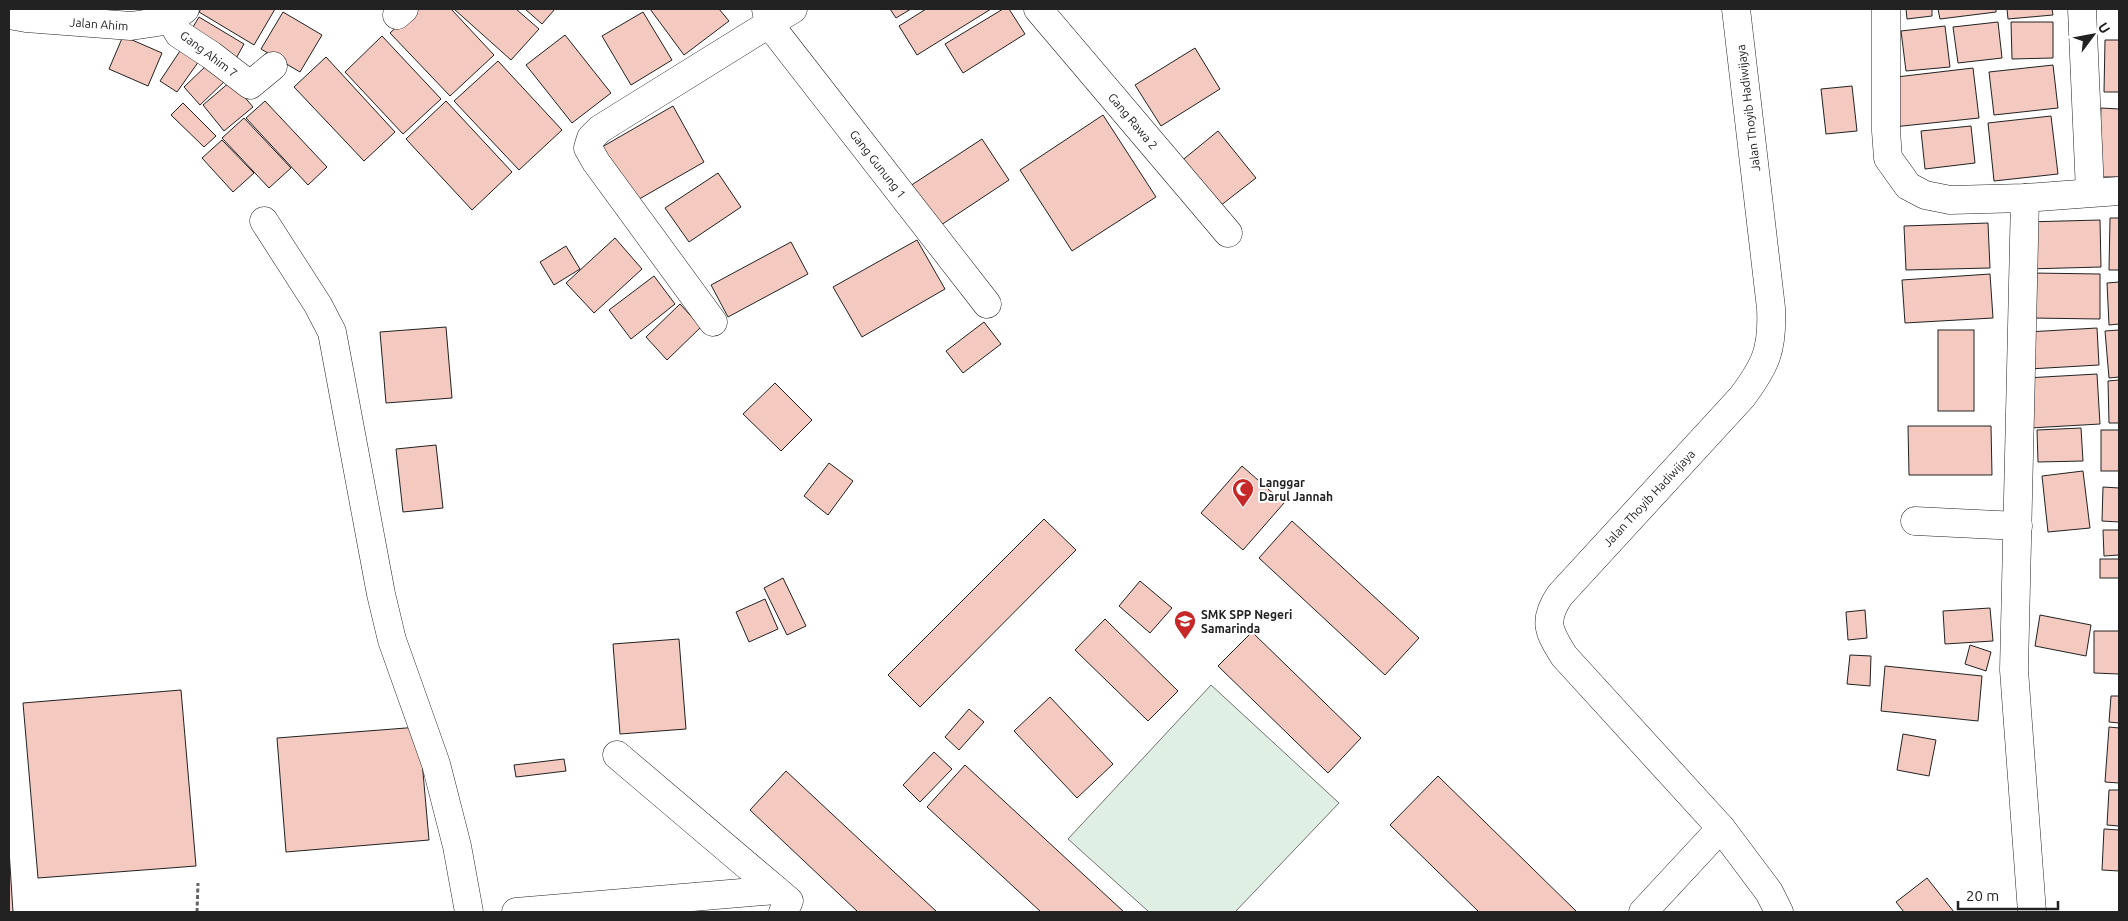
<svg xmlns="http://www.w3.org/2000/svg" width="2128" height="921" font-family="Ubuntu,sans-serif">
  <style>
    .green { fill: #e0efe3; stroke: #6f6f6f }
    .building { fill: #f3c9c0; stroke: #222 }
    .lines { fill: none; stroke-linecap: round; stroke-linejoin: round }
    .minor-casing { stroke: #222; stroke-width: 29 }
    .path { stroke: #646464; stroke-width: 3; stroke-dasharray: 4 2.5; stroke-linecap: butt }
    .minor { stroke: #fff; stroke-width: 28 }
    .labels { text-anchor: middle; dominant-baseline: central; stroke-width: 4; stroke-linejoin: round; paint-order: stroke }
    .street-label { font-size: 12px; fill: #222; stroke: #fff }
    .poi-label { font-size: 12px; font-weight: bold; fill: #222; stroke: #fff; text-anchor: start }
  </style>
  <rect width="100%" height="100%" fill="#fff"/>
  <!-- green -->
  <polygon class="green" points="1211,685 1339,803 1235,912 1149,912 1068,839"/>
  <!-- building -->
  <g class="building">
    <polygon points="201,9 275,9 254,45 199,12"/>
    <polygon points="416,9 451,9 494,55 450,96 390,33"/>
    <polygon points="454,9 516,9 539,29 511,60"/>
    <polygon points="525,9 555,9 542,24"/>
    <polygon points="650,9 719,9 729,21 684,55"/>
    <polygon points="890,9 911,9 896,18"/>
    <polygon points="926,9 991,9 917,55 899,26"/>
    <polygon points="1003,9 1009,9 1025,34 963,73 945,44"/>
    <polygon points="1906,9 1932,9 1932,16 1907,19"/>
    <polygon points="1938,9 1996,9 1996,12 1940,19"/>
    <polygon points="2007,9 2052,9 2053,15 2008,19"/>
    <polygon points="283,12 322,35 300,72 261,49"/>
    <polygon points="643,12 672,60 631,85 602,36"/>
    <polygon points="199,17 244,44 233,64 187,37"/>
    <polygon points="1998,22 2002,58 1958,63 1953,27"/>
    <polygon points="2011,22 2053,22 2053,58 2012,59"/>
    <polygon points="1945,26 1950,67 1906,71 1901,31"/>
    <polygon points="565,35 611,93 572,123 526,65"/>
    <polygon points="123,36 162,53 148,86 109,69"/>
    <polygon points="382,36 441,99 403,134 345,72"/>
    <polygon points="2105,40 2119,40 2119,92 2104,92"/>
    <polygon points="186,42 204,54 177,92 160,81"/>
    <polygon points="1195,48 1220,89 1161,126 1135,85"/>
    <polygon points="326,57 395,132 364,161 294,87"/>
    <polygon points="498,61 562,130 519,170 454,101"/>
    <polygon points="209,63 226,80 200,105 184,87"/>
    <polygon points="2053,65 2058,108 1994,115 1989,72"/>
    <polygon points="1973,68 1979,118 1893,127 1888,78"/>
    <polygon points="231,81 253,107 224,131 203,105"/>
    <polygon points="1852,86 1857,131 1826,134 1821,89"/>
    <polygon points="265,101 327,167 308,185 246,118"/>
    <polygon points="446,101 512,172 472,210 406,139"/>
    <polygon points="183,103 216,136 204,147 171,115"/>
    <polygon points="673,106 704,162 634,202 602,147"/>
    <polygon points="2101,108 2119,109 2119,177 2098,177"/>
    <polygon points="1103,115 1156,197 1072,251 1020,170"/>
    <polygon points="2051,116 2058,174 1994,181 1988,123"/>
    <polygon points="244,118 291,168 269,188 222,138"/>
    <polygon points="1971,126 1975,163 1925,169 1921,131"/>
    <polygon points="1218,131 1256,178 1220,206 1174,167"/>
    <polygon points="982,139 1009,180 938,227 910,186"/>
    <polygon points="222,140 254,173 233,192 202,158"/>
    <polygon points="718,173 741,207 689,242 665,208"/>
    <polygon points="2110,218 2119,218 2119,270 2109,270"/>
    <polygon points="2100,220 2101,267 2027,269 2026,222"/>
    <polygon points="1988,223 1990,268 1906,270 1904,226"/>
    <polygon points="615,238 642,269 594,313 566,283"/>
    <polygon points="917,240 945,289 862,337 833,287"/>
    <polygon points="791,242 808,274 728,317 711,285"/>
    <polygon points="566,246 580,269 554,285 540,262"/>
    <polygon points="2032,273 2100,274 2100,319 2032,318"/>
    <polygon points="1990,274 1993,318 1905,323 1902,280"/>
    <polygon points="654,276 675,304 631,339 609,310"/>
    <polygon points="2119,282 2119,324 2109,325 2107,283"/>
    <polygon points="680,304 701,327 667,360 646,337"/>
    <polygon points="984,322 1001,344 963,373 946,351"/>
    <polygon points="446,327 452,398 386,403 380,332"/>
    <polygon points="2097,328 2099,365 2029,369 2027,332"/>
    <rect x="1938" y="330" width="36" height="81"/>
    <polygon points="2119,330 2119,377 2109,378 2105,331"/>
    <polygon points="2097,374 2100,424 2030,428 2026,378"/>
    <polygon points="2119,380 2119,423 2109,423 2108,381"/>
    <polygon points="775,383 812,420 781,451 743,414"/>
    <polygon points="1908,426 1991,426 1992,475 1909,475"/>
    <polygon points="2081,428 2083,461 2038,462 2037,430"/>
    <rect x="2101" y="430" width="18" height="41"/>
    <polygon points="436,445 443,508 403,512 396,449"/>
    <polygon points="829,463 853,481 828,515 804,496"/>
    <polygon points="1242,466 1284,503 1243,550 1201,513"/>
    <polygon points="2083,471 2090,528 2048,532 2042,476"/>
    <polygon points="2103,487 2119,488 2119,522 2102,521"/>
    <polygon points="1044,519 1076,550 920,707 888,675"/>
    <polygon points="1292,521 1419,638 1385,675 1259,558"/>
    <polygon points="2103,530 2119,530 2119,555 2104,556"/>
    <rect x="2100" y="559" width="19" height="19"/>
    <polygon points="783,578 806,626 787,635 764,588"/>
    <polygon points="1140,581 1172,608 1150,633 1119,606"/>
    <polygon points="765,599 778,629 749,642 736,612"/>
    <polygon points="1990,608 1993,641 1945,644 1943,611"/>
    <polygon points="1865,610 1867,638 1848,640 1846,612"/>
    <polygon points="2040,615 2091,625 2086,656 2035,646"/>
    <polygon points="1105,619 1178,691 1148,721 1075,650"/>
    <polygon points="2094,631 2119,631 2119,674 2094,673"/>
    <polygon points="1252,632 1361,738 1328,773 1218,666"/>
    <polygon points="679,639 686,729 620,734 613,644"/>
    <polygon points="1970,645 1991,652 1986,671 1965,664"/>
    <polygon points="1850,655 1871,656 1870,686 1847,684"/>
    <polygon points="1885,666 1982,676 1978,721 1881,711"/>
    <polygon points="181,690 196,866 38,878 23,703"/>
    <polygon points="2111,696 2119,696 2119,723 2109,722"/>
    <polygon points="1050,697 1113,764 1077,798 1014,731"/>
    <polygon points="969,709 984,722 959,750 945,737"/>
    <polygon points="419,727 429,840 286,852 277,738"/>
    <polygon points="2109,727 2119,728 2119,783 2105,782"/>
    <polygon points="1903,734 1936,740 1929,776 1897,770"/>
    <polygon points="934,752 952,769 920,802 903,785"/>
    <polygon points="564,759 566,771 516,777 514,765"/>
    <polygon points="965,765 1124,912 1041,912 927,807"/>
    <polygon points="786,771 937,912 858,912 750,810"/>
    <polygon points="1438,776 1577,912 1479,912 1390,825"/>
    <polygon points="2109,790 2119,790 2119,826 2107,825"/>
    <polygon points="2104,829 2119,830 2119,871 2102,870"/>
    <polygon points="9,850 13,912 9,912"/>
    <polygon points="1927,878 1954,912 1904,912 1896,902"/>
  </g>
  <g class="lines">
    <!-- minor casing -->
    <g class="minor-casing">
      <g id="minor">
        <polyline points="766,9 769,24 987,304"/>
        <polyline points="1038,9 1228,233"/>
        <path d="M 1736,9 L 1771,308 C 1773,349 1766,365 1742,397 L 1560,595 C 1542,621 1549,632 1564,656 L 1721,828 L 1769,892 L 1779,912"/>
        <polyline points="1886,9 1886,131 1888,158 1908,186 1925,195 1950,200 2025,198 2119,191"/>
        <polyline points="2082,9 2090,192"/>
        <polyline points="9,15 26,18 131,26 171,20 185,9"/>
        <polyline points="397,15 404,9"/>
        <polyline points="171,20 179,34 211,55 250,85 273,66"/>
        <polyline points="2025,198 2014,670 2032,912"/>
        <polyline points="264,221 318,305 332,332 381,594 392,640 436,764 457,846 469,912"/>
        <polyline points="713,322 596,162 588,148 591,138 600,129 793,9"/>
        <polyline points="1915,521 2018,526"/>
        <polyline points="617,755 789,901 783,912"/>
        <polyline points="516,912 776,890"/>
        <polyline points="1643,912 1721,828"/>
      </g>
    </g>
    <!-- path -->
    <polyline class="path" points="197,912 198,883"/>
    <!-- minor -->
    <use href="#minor" class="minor"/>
  </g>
  <!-- icons -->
  <defs>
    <g id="mosque-pin" transform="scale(1.125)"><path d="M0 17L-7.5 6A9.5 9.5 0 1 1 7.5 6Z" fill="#c62828" stroke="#fff"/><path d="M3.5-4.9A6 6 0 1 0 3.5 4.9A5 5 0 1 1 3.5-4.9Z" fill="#fff"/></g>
    <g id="school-pin" transform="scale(1.125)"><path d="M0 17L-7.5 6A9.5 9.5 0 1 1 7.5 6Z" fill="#c62828" stroke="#fff"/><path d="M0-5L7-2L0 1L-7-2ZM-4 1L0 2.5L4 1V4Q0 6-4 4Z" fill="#fff"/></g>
  </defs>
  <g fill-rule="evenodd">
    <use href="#mosque-pin" x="1243" y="489"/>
    <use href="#school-pin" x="1185" y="621"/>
  </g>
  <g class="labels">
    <!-- street labels -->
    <g class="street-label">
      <text transform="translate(99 24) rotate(4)">Jalan Ahim</text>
      <text transform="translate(209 54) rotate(37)">Gang Ahim 7</text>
      <text transform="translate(1748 108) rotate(-97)">Jalan Thoyib Hadiwijaya</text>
      <text transform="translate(1133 121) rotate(50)">Gang Rawa 2</text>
      <text transform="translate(878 164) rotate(52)">Gang Gunung 1</text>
      <text transform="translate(1649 498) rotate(-47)">Jalan Thoyib Hadiwijaya</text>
    </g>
    <!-- poi labels -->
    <g class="poi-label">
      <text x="1259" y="482">Langgar<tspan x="1259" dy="14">Darul Jannah</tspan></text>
      <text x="1201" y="614">SMK SPP Negeri<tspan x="1201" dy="14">Samarinda</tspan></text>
    </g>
  </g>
  <!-- border -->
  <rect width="2128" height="921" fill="none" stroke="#222222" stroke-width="20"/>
  <!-- north arrow -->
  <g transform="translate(2093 35) rotate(58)" stroke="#ffffff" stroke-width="4" paint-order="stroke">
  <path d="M0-4L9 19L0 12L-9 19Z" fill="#222222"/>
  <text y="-8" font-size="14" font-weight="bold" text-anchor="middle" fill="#222222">U</text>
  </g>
  <!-- scale -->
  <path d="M1958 901v8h100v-8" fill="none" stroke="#222222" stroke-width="2.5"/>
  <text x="1966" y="901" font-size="15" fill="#222222" stroke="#ffffff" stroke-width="4" paint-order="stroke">20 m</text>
</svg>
